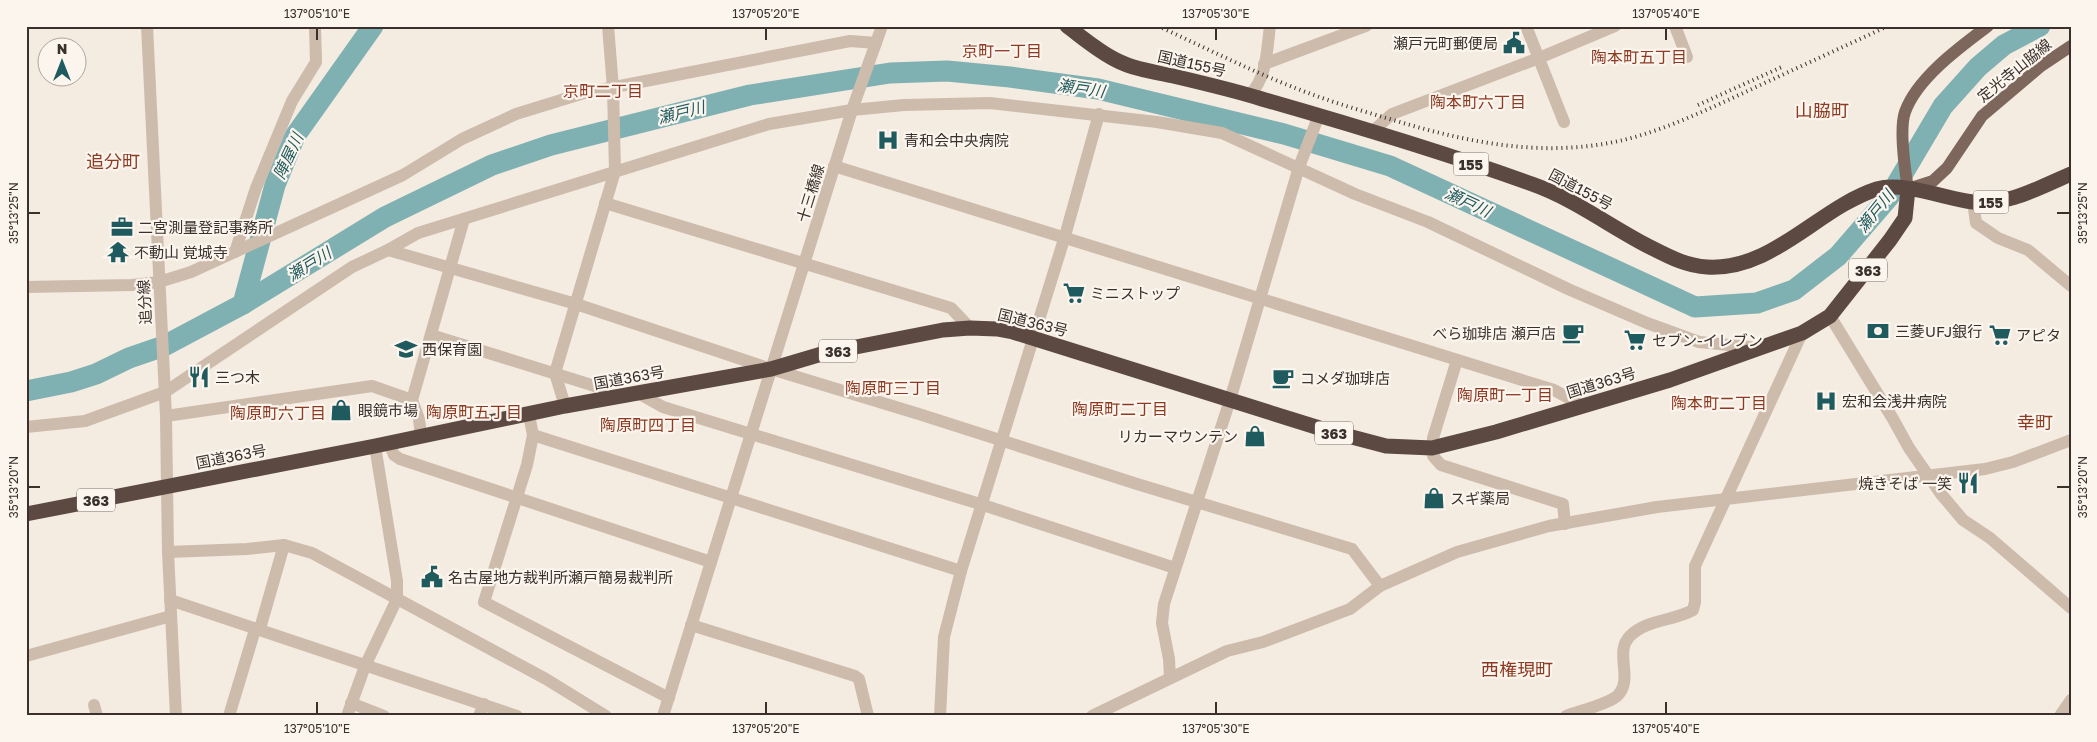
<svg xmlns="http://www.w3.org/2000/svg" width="2097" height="742" font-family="'Golos Text','Noto Sans JP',sans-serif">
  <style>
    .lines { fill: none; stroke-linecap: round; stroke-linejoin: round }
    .river { stroke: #7fb0b2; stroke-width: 21 }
    .minor { stroke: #cdbbac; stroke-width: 12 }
    .major { stroke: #7d675c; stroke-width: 12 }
    .highway { stroke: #5c4a42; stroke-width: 15 }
    .rail { stroke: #3b302b; stroke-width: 4; stroke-dasharray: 1 4; stroke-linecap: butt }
    .ticks { fill: none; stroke: #3b302b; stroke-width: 2 }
    .labels { text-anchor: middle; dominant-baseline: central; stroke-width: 4.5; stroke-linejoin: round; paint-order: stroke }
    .shield { fill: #fbf5ee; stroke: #756b66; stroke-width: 1 }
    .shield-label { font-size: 14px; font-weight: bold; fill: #3b302b }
    .poi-label { font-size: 15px; fill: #3b302b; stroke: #fbf5ee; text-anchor: start }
    .street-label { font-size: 15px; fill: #3b302b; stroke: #fbf5ee }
    .neighbourhood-label { font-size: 16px; fill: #8c3b22; stroke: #fbf5ee }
    .water-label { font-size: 16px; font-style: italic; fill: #1f5a5e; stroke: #fbf5ee }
    .quarter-label { font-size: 18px; fill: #8c3b22; stroke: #fbf5ee }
    .neatline { fill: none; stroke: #3b302b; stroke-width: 2 }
    .ticks-label { font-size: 12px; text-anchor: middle; fill: #3b302b }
  </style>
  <rect width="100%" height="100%" fill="#f4ebe1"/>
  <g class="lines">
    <!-- river -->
    <g class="river">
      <polyline points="243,304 275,185 295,136 373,26"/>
      <polyline points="26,391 71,382 96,374 129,358 164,346 243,304 385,217 492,165 551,145 750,95 890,73 947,71 1010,77 1098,89 1284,134 1390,166 1695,307 1757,303 1794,290 1838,256 1889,197 1943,106 1978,67 2004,45 2040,26"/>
    </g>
    <!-- minor -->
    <g class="minor">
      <polyline points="147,26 166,416 168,552 176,716"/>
      <polyline points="1526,26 1564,122"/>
      <polyline points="1675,26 1687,57"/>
      <polyline points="1264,64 1366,26"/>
      <path d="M 1249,95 C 1267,80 1267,48 1270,26"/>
      <polyline points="1372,132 1392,114 1539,58 1615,26"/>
      <path d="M 834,166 C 1075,239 1314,317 1554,390 L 1583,406"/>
      <polyline points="1973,202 1976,223 1998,238 2028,250 2071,286"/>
      <polyline points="605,203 951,308 970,328"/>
      <polyline points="388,250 576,304 771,369 922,415 1137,484 1352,549 1380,586"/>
      <polyline points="235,252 256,188 292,101 316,62 315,26"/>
      <polyline points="26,287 132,285 159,282 191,272 403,175 462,139 516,114 584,93 850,41 876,43"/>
      <polyline points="1830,316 1893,419 1909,448 1941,494 1963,520 1990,538 2071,608"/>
      <polyline points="431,335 598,387 606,399"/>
      <polyline points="1457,360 1433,438 1433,456 1441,465 1563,504 1565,524"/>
      <polyline points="638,393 663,407 980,504 1175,568"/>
      <polyline points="565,406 555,373 615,171 613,88 608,26"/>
      <polyline points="529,415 533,435 527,465 484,602 669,698"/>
      <polyline points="166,416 372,386 412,400"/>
      <polyline points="26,427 85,421 165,392 352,267 388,250 418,233 769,124 852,110 904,105 990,103 1157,122 1222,133 1355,194 1428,222 1568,289 1647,323 1699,342 1759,348"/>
      <polyline points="533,435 961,571"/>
      <polyline points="421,436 419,419 412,400 464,219"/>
      <polyline points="389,443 394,455 400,459 711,562"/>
      <polyline points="168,552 247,549 284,545"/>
      <polyline points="170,600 517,716"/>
      <polyline points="691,625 855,676 859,679 868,716"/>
      <polyline points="26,656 171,616"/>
      <polyline points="1170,678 1169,659 1162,623 1164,604 1230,400 1299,167 1319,115"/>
      <polyline points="351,703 384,716"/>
      <polyline points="94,705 97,716"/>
      <polyline points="229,716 254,633 261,625 284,545 312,553 546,679 606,716"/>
      <polyline points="347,716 365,666 397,599 397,581 375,446"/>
      <polyline points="479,716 484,704"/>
      <polyline points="663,716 852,110 882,26"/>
      <polyline points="940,716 944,637 961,571 1065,236 1099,114"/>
      <polyline points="1092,716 1227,651 1263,642 1350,609 1380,586 1457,552 1549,526 1657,507 1985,469 2013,462 2071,440"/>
      <path d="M 1566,716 C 1578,711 1611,704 1619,694 C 1633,677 1614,652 1630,636 C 1647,619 1674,621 1693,610 L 1695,602 L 1695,566 L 1802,333"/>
      <polyline points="2060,716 2071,700"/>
    </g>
    <!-- major -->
    <path class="major" d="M 1988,26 C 1960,47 1917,78 1905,112 C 1899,129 1905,170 1908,189 L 1933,181 L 1947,168 L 1982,116 L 2041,66 L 2071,46"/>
    <!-- highway -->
    <g class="highway">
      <path d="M 1067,26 C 1083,38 1098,51 1116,60 C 1133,69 1154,72 1173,76 C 1203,83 1233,90 1262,99 C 1353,125 1443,152 1532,184 C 1572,198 1608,225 1646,245 C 1666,255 1685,266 1707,267 C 1773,271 1818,208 1877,189 C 1903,181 1946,199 1973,202 C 2008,206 2040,187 2071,174"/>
      <polyline points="26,514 375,446 565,406 771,369 825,353 943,330 970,328 997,329 1013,332 1329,431 1386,446 1432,448 1496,432 1670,380 1802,333 1830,316 1890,240 1905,218 1908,189"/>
    </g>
    <!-- rail -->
    <g class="rail">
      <path d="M 1158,26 C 1208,49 1259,75 1311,94 C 1338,104 1366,112 1393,120 C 1473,144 1552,160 1635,137 C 1676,125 1715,106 1754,88 C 1799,67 1843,47 1888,26"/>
      <polyline points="1698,105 1784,66"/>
    </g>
  </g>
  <!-- ticks -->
  <path class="ticks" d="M 317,28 L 317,40M 766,28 L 766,40M 1216,28 L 1216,40M 1666,28 L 1666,40M 28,213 L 40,213M 2057,213 L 2070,213M 28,487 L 40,487M 2057,487 L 2070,487M 317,702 L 317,714M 766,702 L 766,714M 1216,702 L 1216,714M 1666,702 L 1666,714"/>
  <!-- icons -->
  <defs>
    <g id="civic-bare" transform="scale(1.725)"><path d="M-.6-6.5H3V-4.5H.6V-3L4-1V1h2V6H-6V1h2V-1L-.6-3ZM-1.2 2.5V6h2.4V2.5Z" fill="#1f5a5e" stroke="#fbf5ee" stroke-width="2.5" paint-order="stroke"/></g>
    <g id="hospital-bare" transform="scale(1.725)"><path d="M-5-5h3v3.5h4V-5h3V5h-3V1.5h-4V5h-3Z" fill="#1f5a5e" stroke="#fbf5ee" stroke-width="2.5" paint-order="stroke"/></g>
    <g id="office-bare" transform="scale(1.725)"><path d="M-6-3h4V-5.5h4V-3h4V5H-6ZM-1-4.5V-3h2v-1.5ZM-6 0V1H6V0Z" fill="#1f5a5e" stroke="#fbf5ee" stroke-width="2.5" paint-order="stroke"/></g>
    <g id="temple-bare" transform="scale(1.725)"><path d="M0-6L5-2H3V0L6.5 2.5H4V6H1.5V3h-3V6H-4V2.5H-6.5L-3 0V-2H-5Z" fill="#1f5a5e" stroke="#fbf5ee" stroke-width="2.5" paint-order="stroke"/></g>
    <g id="supermarket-bare" transform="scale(1.725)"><path d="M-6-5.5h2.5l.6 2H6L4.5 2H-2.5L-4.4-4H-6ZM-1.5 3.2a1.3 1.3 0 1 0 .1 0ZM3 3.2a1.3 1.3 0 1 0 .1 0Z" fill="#1f5a5e" stroke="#fbf5ee" stroke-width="2.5" paint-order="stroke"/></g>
    <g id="bank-bare" transform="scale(1.725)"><path d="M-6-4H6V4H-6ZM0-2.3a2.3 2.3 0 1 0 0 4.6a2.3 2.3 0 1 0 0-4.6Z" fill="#1f5a5e" stroke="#fbf5ee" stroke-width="2.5" paint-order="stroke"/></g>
    <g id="cafe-bare" transform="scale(1.725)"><path d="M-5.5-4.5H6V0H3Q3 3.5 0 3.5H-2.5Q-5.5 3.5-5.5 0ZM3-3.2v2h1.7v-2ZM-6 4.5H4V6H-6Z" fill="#1f5a5e" stroke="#fbf5ee" stroke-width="2.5" paint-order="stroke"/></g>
    <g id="school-bare" transform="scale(1.725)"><path d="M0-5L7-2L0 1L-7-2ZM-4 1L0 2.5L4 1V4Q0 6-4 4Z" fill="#1f5a5e" stroke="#fbf5ee" stroke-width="2.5" paint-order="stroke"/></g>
    <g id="restaurant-bare" transform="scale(1.725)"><path d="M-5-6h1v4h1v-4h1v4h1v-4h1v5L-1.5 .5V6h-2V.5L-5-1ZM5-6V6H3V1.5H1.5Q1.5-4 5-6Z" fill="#1f5a5e" stroke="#fbf5ee" stroke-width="2.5" paint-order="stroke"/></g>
    <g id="shop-bare" transform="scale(1.725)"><path d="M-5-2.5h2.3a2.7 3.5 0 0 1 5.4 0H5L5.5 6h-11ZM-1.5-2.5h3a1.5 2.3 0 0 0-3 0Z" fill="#1f5a5e" stroke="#fbf5ee" stroke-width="2.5" paint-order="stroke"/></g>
  </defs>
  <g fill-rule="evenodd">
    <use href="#civic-bare" x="1514" y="43"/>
    <use href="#hospital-bare" x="888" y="140"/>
    <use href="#office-bare" x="122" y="227"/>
    <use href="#temple-bare" x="118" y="252"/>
    <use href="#supermarket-bare" x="1074" y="293"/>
    <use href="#bank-bare" x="1878" y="331"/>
    <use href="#cafe-bare" x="1573" y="333"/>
    <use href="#supermarket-bare" x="2000" y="335"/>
    <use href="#supermarket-bare" x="1635" y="340"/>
    <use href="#school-bare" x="406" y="349"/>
    <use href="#restaurant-bare" x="199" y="377"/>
    <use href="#cafe-bare" x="1283" y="378"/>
    <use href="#hospital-bare" x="1826" y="401"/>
    <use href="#shop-bare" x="341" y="410"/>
    <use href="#shop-bare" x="1255" y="436"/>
    <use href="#restaurant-bare" x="1968" y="483"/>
    <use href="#shop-bare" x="1434" y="498"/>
    <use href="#civic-bare" x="432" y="577"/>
  </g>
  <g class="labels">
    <!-- shield labels -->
    <g class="shield">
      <rect x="1453.5" y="152.5" width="35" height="23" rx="4"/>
      <rect x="1973.5" y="190.5" width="35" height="23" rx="4"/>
      <rect x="1849" y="258.5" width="38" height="23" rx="4"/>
      <rect x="819" y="339.5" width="38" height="23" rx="4"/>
      <rect x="1315" y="421.5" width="38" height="23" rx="4"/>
      <rect x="77" y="488.5" width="38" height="23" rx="4"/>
    </g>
    <g class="shield-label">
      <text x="1471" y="164">155</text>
      <text x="1991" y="202">155</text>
      <text x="1868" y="270">363</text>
      <text x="838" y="351">363</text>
      <text x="1334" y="433">363</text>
      <text x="96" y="500">363</text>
    </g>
    <!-- poi labels -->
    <g class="poi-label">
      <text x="1498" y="43" text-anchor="end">瀬戸元町郵便局</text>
      <text x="904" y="140">青和会中央病院</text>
      <text x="138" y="227">二宮測量登記事務所</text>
      <text x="134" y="252">不動山 覚城寺</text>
      <text x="1090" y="293">ミニストップ</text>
      <text x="1895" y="331">三菱UFJ銀行</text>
      <text x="1556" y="333" text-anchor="end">べら珈琲店 瀬戸店</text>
      <text x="2016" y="335">アピタ</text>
      <text x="1652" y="340">セブン-イレブン</text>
      <text x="422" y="349">西保育園</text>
      <text x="215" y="377">三つ木</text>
      <text x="1300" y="378">コメダ珈琲店</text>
      <text x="1842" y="401">宏和会浅井病院</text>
      <text x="358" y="410">眼鏡市場</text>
      <text x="1238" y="436" text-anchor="end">リカーマウンテン</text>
      <text x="1952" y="483" text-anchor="end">焼きそば 一笑</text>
      <text x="1450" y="498">スギ薬局</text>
      <text x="448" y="577">名古屋地方裁判所瀬戸簡易裁判所</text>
    </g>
    <!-- street labels -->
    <g class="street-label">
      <text transform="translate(1192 63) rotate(13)">国道155号</text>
      <text transform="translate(2014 70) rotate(-39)">定光寺山脇線</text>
      <text transform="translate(1581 189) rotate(28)">国道155号</text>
      <text transform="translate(810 193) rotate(-73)">十三橋線</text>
      <text transform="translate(144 302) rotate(-93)">追分線</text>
      <text transform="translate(1033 322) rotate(14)">国道363号</text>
      <text transform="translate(629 377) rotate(-10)">国道363号</text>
      <text transform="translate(1601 382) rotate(-17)">国道363号</text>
      <text transform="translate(231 456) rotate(-11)">国道363号</text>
    </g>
    <!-- neighbourhood labels -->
    <g class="neighbourhood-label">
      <text x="1002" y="51">京町一丁目</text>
      <text x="1639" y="57">陶本町五丁目</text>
      <text x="603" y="91">京町二丁目</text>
      <text x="1478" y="102">陶本町六丁目</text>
      <text x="893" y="388">陶原町三丁目</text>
      <text x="1505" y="395">陶原町一丁目</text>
      <text x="1719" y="403">陶本町二丁目</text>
      <text x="1120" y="409">陶原町二丁目</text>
      <text x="474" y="412">陶原町五丁目</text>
      <text x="278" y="413">陶原町六丁目</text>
      <text x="648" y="425">陶原町四丁目</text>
    </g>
    <!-- water labels -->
    <g class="water-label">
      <text transform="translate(1081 88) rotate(8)">瀬戸川</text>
      <text transform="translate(681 112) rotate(-14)">瀬戸川</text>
      <text transform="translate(288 156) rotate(-65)">陣屋川</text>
      <text transform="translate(1468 202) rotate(25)">瀬戸川</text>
      <text transform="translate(1875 211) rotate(-51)">瀬戸川</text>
      <text transform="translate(309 264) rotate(-32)">瀬戸川</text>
    </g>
    <!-- quarter labels -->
    <g class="quarter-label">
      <text x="1822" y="110">山脇町</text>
      <text x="113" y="161">追分町</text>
      <text x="2035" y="422">幸町</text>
      <text x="1517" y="669">西権現町</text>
    </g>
  </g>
  <!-- border -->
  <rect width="2097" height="742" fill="none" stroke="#fbf5ee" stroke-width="55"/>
  <!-- north arrow -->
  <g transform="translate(62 62)"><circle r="24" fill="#fbf5ee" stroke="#aea6a0"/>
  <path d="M0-4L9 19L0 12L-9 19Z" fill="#1f5a5e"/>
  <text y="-8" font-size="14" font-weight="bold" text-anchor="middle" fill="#3b302b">N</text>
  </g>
  <rect x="28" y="28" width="2042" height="686" class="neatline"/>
  <g class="ticks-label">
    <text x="317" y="18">137°05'10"E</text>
    <text x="766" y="18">137°05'20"E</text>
    <text x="1216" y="18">137°05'30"E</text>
    <text x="1666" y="18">137°05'40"E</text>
    <text transform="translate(14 213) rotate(-90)" y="4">35°13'25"N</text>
    <text transform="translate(2083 213) rotate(-90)" y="4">35°13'25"N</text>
    <text transform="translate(14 487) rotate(-90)" y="4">35°13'20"N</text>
    <text transform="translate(2083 487) rotate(-90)" y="4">35°13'20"N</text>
    <text x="317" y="733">137°05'10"E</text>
    <text x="766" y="733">137°05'20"E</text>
    <text x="1216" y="733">137°05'30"E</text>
    <text x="1666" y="733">137°05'40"E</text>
  </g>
</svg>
